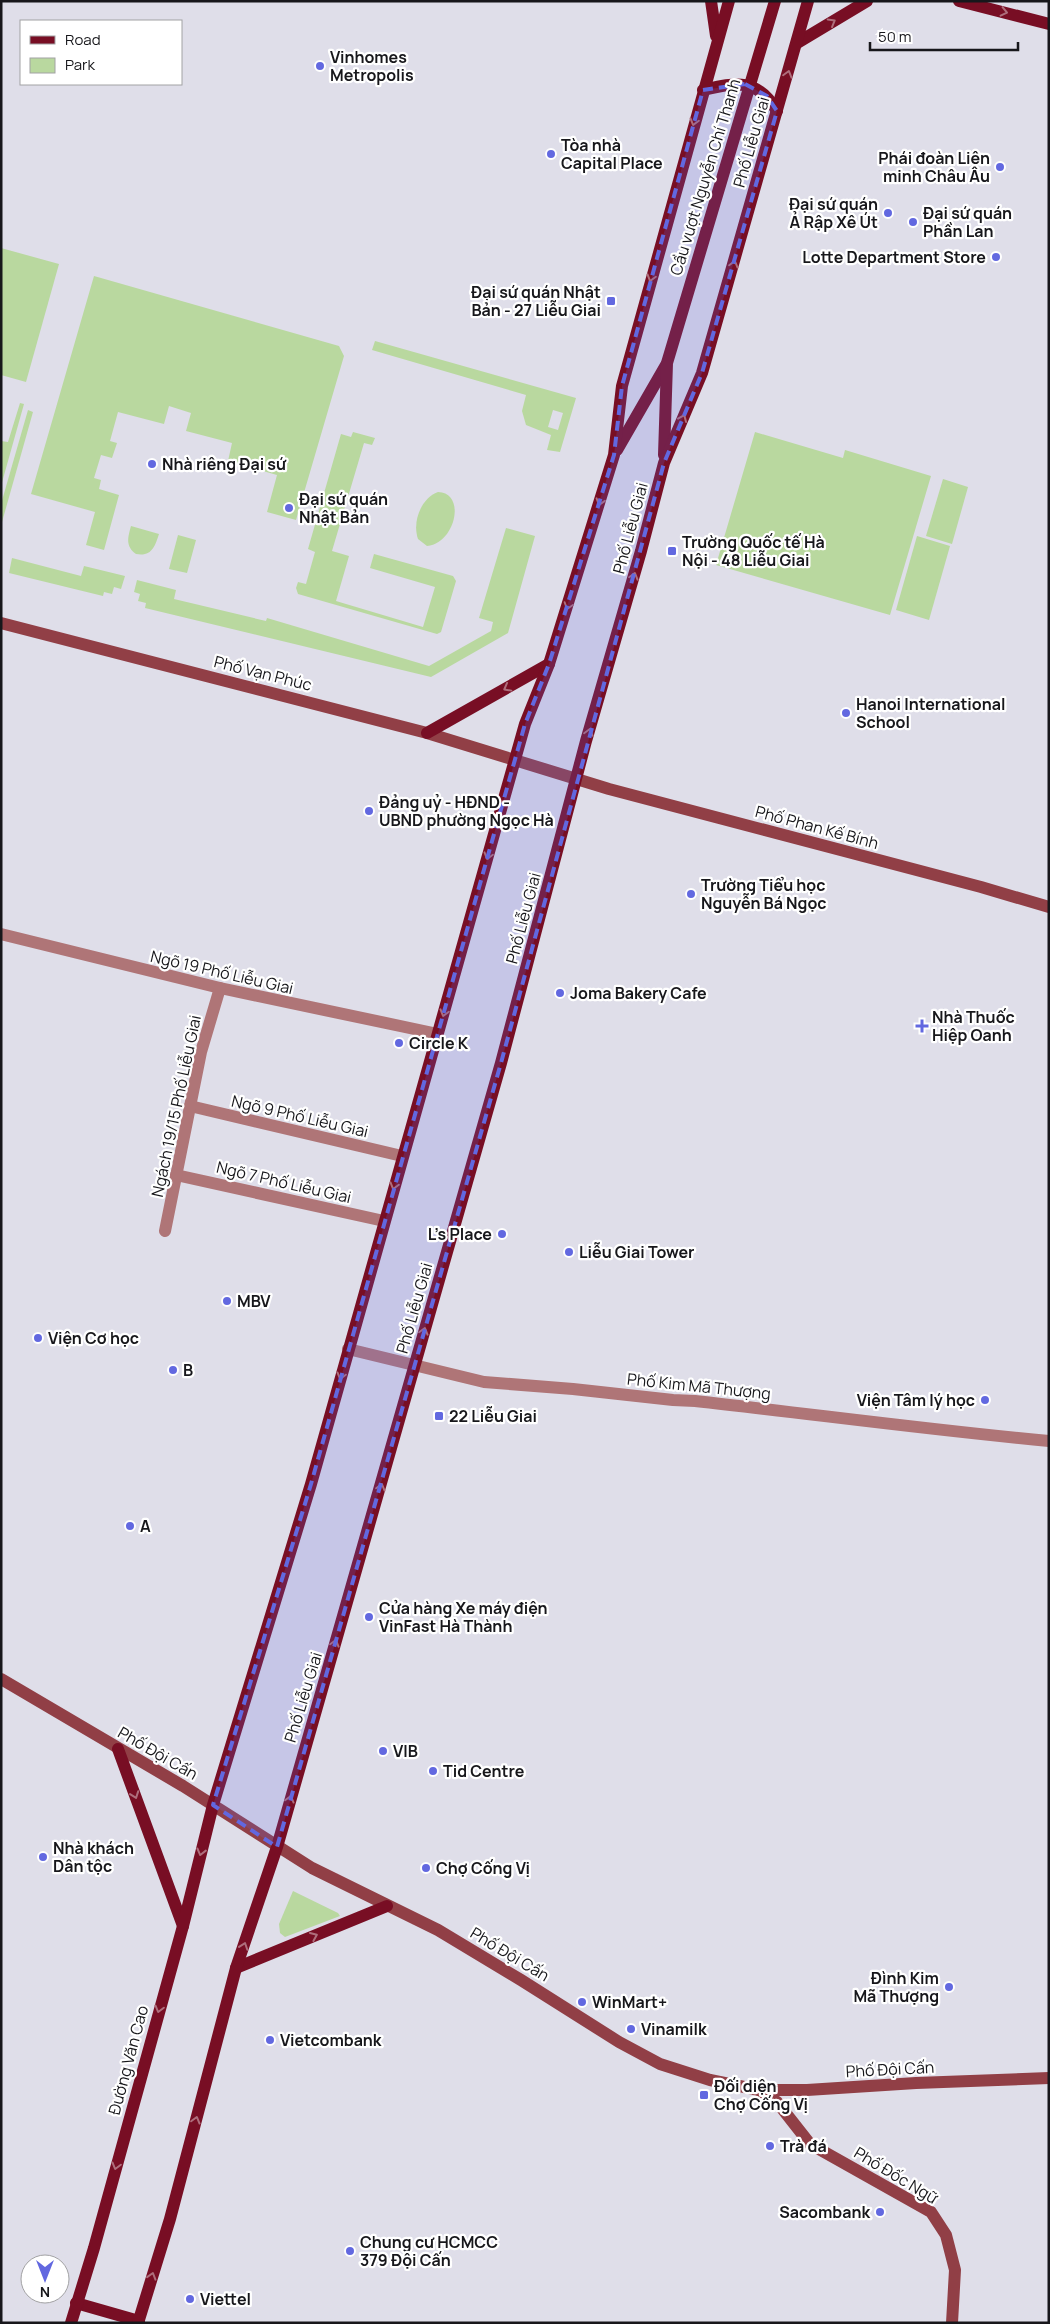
<svg xmlns="http://www.w3.org/2000/svg" width="1050" height="2324" font-family="Manrope,sans-serif">
  <style>
    .green { fill: #b9d89f; fill-rule: evenodd }
    .lines { fill: none; stroke-linecap: round; stroke-linejoin: round }
    .street { stroke: #af7577; stroke-width: 12 }
    .secondary { stroke: #913f46; stroke-width: 12 }
    .primary { stroke: #780e24; stroke-width: 12 }
    .oneway { stroke: #ae6e7c }
    .marked { fill: #6268e0; fill-opacity: 0.2; stroke: #6268e0; stroke-width: 4; stroke-dasharray: 10 6; stroke-linejoin: round }
    .poi-dot { fill: #6268e0; stroke: #fff; stroke-width: 2 }
    .labels { text-anchor: middle; dominant-baseline: central; stroke-width: 4.5; stroke-linejoin: round; paint-order: stroke }
    .poi-label { font-size: 16px; font-weight: bold; fill: #17171b; stroke: #fff; text-anchor: start }
    .street-label { font-size: 16px; fill: #17171b; stroke: #fff }
  </style>
  <rect width="100%" height="100%" fill="#dfdee9"/>
  <!-- green -->
  <g class="green">
    <polygon points="1,248 59,264 26,382 1,375"/>
    <polygon points="94,276 339,346 344,356 296,520 267,512 277,475 228,461 232,443 186,431 191,413 169,406 164,424 118,412 110,441 117,443 112,458 101,455 94,478 101,480 99,489 119,495 104,550 86,545 95,512 31,494"/>
    <path d="M 375,341 L 576,398 L 560,452 L 547,450 L 551,435 L 526,425 L 522,411 L 526,395 L 372,350 ZM 553,410 L 563,413 L 558,430 L 548,427 Z"/>
    <polygon points="20,403 24,404 1,486 1,441 8,442"/>
    <polygon points="28,410 33,412 2,522 1,504"/>
    <polygon points="353,432 375,438 372,445 364,443 332,551 349,556 336,601 423,627 435,587 370,568 374,554 453,576 456,581 441,632 437,634 298,594 296,588 298,582 306,584 315,552 308,549 341,434 351,437"/>
    <polygon points="755,432 843,458 845,450 931,476 890,615 716,565"/>
    <polygon points="943,479 968,487 952,544 926,536"/>
    <path d="M 438,492 C 467,493 455,544 427,546 L 418,539 C 412,522 421,498 438,492 Z"/>
    <path d="M 131,526 L 159,534 C 155,546 152,557 136,554 C 125,546 128,537 131,526 Z"/>
    <polygon points="506,528 535,536 508,633 431,677 145,608 146,603 138,601 140,594 134,592 137,580 176,590 174,599 266,621 267,618 429,666 491,631 493,622 479,618"/>
    <polygon points="178,535 196,540 187,573 169,569"/>
    <polygon points="917,536 950,546 929,620 896,610"/>
    <polygon points="12,558 81,576 84,566 125,576 121,589 114,587 112,594 104,592 103,596 9,573"/>
    <polygon points="293,1891 338,1913 340,1916 285,1937 280,1933 279,1924"/>
  </g>
  <g class="lines">
    <!-- street -->
    <g class="street">
      <polyline points="1,934 220,988 438,1034"/>
      <polyline points="190,1106 402,1156"/>
      <polyline points="176,1175 384,1221"/>
      <polyline points="165,1231 201,1052 220,988"/>
      <path d="M 348,1349 L 484,1382 L 573,1389 L 673,1400 L 695,1401 C 813,1414 930,1430 1049,1441"/>
    </g>
    <!-- secondary -->
    <g class="secondary">
      <polyline points="1,623 427,733 609,789 981,887 1049,907"/>
      <polyline points="1,1679 183,1786 312,1868 438,1930 521,1980 619,2042 660,2064 710,2080 759,2090 807,2090 916,2083 1049,2078"/>
      <polyline points="759,2090 777,2102 810,2144 931,2212 946,2235 955,2270 952,2323"/>
    </g>
    <!-- primary -->
    <g class="primary">
      <polyline points="711,1 716,36"/>
      <polyline points="959,1 1049,24"/>
      <polyline points="797,43 867,1"/>
      <path d="M 703,90 C 737,82 757,78 777,111"/>
      <polyline points="617,450 666,365"/>
      <polyline points="664,455 667,363 775,1"/>
      <polyline points="427,733 549,664"/>
      <polyline points="118,1749 183,1926"/>
      <polyline points="236,1968 387,1906"/>
      <polyline points="76,2303 139,2321"/>
      <polyline points="71,2323 94,2248 183,1926 213,1805 311,1484 525,724 549,664 614,455 622,386 729,1"/>
      <polyline points="138,2323 170,2219 236,1968 277,1847 501,1063 586,741 641,551 664,463 702,373 808,1"/>
    </g>
  </g>
  <!-- one-way arrows -->
  <defs><path id="oneway-chevron" d="M-2-3.5L2.5 0L-2 3.5" fill="none" stroke-width="1.6" stroke-linecap="round" stroke-linejoin="round" transform="scale(1.25)"/></defs>
  <g class="oneway">
    <use href="#oneway-chevron" transform="translate(1004 12) rotate(13)"/>
    <use href="#oneway-chevron" transform="translate(832 22) rotate(-30)"/>
    <use href="#oneway-chevron" transform="translate(788 74) rotate(-74)"/>
    <use href="#oneway-chevron" transform="translate(694 122) rotate(106)"/>
    <use href="#oneway-chevron" transform="translate(734 264) rotate(-75)"/>
    <use href="#oneway-chevron" transform="translate(651 278) rotate(106)"/>
    <use href="#oneway-chevron" transform="translate(683 418) rotate(-67)"/>
    <use href="#oneway-chevron" transform="translate(600 502) rotate(107)"/>
    <use href="#oneway-chevron" transform="translate(634 576) rotate(-74)"/>
    <use href="#oneway-chevron" transform="translate(568 606) rotate(108)"/>
    <use href="#oneway-chevron" transform="translate(507 688) rotate(151)"/>
    <use href="#oneway-chevron" transform="translate(589 732) rotate(-74)"/>
    <use href="#oneway-chevron" transform="translate(488 856) rotate(106)"/>
    <use href="#oneway-chevron" transform="translate(444 1013) rotate(106)"/>
    <use href="#oneway-chevron" transform="translate(394 1186) rotate(106)"/>
    <use href="#oneway-chevron" transform="translate(424 1331) rotate(-74)"/>
    <use href="#oneway-chevron" transform="translate(341 1376) rotate(105)"/>
    <use href="#oneway-chevron" transform="translate(381 1487) rotate(-75)"/>
    <use href="#oneway-chevron" transform="translate(335 1643) rotate(-74)"/>
    <use href="#oneway-chevron" transform="translate(135 1795) rotate(70)"/>
    <use href="#oneway-chevron" transform="translate(290 1799) rotate(-75)"/>
    <use href="#oneway-chevron" transform="translate(201 1852) rotate(104)"/>
    <use href="#oneway-chevron" transform="translate(314 1936) rotate(-23)"/>
    <use href="#oneway-chevron" transform="translate(244 1946) rotate(-71)"/>
    <use href="#oneway-chevron" transform="translate(159 2009) rotate(105)"/>
    <use href="#oneway-chevron" transform="translate(196 2120) rotate(-75)"/>
    <use href="#oneway-chevron" transform="translate(116 2166) rotate(105)"/>
    <use href="#oneway-chevron" transform="translate(152 2276) rotate(-73)"/>
  </g>
  <!-- marked area -->
  <path class="marked" d="M 745,84 L 767,96 L 777,111 L 702,373 L 664,463 L 501,1063 L 277,1847 L 213,1805 L 311,1484 L 525,724 L 549,664 L 614,455 L 622,386 L 703,90 Z"/>
  <!-- markers -->
  <g class="poi-dot">
    <circle cx="320" cy="66" r="5"/>
    <circle cx="551" cy="154" r="5"/>
    <circle cx="1000" cy="167" r="5"/>
    <circle cx="888" cy="213" r="5"/>
    <circle cx="913" cy="222" r="5"/>
    <circle cx="996" cy="257" r="5"/>
    <rect x="606" y="296" width="10" height="10" rx="2.5"/>
    <circle cx="152" cy="464" r="5"/>
    <circle cx="289" cy="508" r="5"/>
    <rect x="667" y="546" width="10" height="10" rx="2.5"/>
    <circle cx="846" cy="713" r="5"/>
    <circle cx="369" cy="811" r="5"/>
    <circle cx="691" cy="894" r="5"/>
    <circle cx="560" cy="993" r="5"/>
    <path d="M919.5 1018.5h5v5h5v5h-5v5h-5v-5h-5v-5h5z"/>
    <circle cx="399" cy="1043" r="5"/>
    <circle cx="502" cy="1234" r="5"/>
    <circle cx="569" cy="1252" r="5"/>
    <circle cx="227" cy="1301" r="5"/>
    <circle cx="38" cy="1338" r="5"/>
    <circle cx="173" cy="1370" r="5"/>
    <circle cx="985" cy="1400" r="5"/>
    <rect x="434" y="1411" width="10" height="10" rx="2.5"/>
    <circle cx="130" cy="1526" r="5"/>
    <circle cx="369" cy="1617" r="5"/>
    <circle cx="383" cy="1751" r="5"/>
    <circle cx="433" cy="1771" r="5"/>
    <circle cx="43" cy="1857" r="5"/>
    <circle cx="426" cy="1868" r="5"/>
    <circle cx="949" cy="1987" r="5"/>
    <circle cx="582" cy="2002" r="5"/>
    <circle cx="631" cy="2029" r="5"/>
    <circle cx="270" cy="2040" r="5"/>
    <rect x="699" y="2090" width="10" height="10" rx="2.5"/>
    <circle cx="770" cy="2146" r="5"/>
    <circle cx="880" cy="2212" r="5"/>
    <circle cx="350" cy="2251" r="5"/>
    <circle cx="190" cy="2299" r="5"/>
  </g>
  <g class="labels">
    <!-- poi labels -->
    <g class="poi-label">
      <text x="330" y="57">Vinhomes<tspan x="330" dy="18">Metropolis</tspan></text>
      <text x="561" y="145">Tòa nhà<tspan x="561" dy="18">Capital Place</tspan></text>
      <text x="990" y="158" text-anchor="end">Phái đoàn Liên<tspan x="990" dy="18">minh Châu Âu</tspan></text>
      <text x="878" y="204" text-anchor="end">Đại sứ quán<tspan x="878" dy="18">Ả Rập Xê Út</tspan></text>
      <text x="923" y="213">Đại sứ quán<tspan x="923" dy="18">Phần Lan</tspan></text>
      <text x="986" y="257" text-anchor="end">Lotte Department Store</text>
      <text x="601" y="292" text-anchor="end">Đại sứ quán Nhật<tspan x="601" dy="18">Bản - 27 Liễu Giai</tspan></text>
      <text x="162" y="464">Nhà riêng Đại sứ</text>
      <text x="299" y="499">Đại sứ quán<tspan x="299" dy="18">Nhật Bản</tspan></text>
      <text x="682" y="542">Trường Quốc tế Hà<tspan x="682" dy="18">Nội - 48 Liễu Giai</tspan></text>
      <text x="856" y="704">Hanoi International<tspan x="856" dy="18">School</tspan></text>
      <text x="379" y="802">Đảng uỷ - HĐND -<tspan x="379" dy="18">UBND phường Ngọc Hà</tspan></text>
      <text x="701" y="885">Trường Tiểu học<tspan x="701" dy="18">Nguyễn Bá Ngọc</tspan></text>
      <text x="570" y="993">Joma Bakery Cafe</text>
      <text x="932" y="1017">Nhà Thuốc<tspan x="932" dy="18">Hiệp Oanh</tspan></text>
      <text x="409" y="1043">Circle K</text>
      <text x="492" y="1234" text-anchor="end">L's Place</text>
      <text x="579" y="1252">Liễu Giai Tower</text>
      <text x="237" y="1301">MBV</text>
      <text x="48" y="1338">Viện Cơ học</text>
      <text x="183" y="1370">B</text>
      <text x="975" y="1400" text-anchor="end">Viện Tâm lý học</text>
      <text x="449" y="1416">22 Liễu Giai</text>
      <text x="140" y="1526">A</text>
      <text x="379" y="1608">Cửa hàng Xe máy điện<tspan x="379" dy="18">VinFast Hà Thành</tspan></text>
      <text x="393" y="1751">VIB</text>
      <text x="443" y="1771">Tid Centre</text>
      <text x="53" y="1848">Nhà khách<tspan x="53" dy="18">Dân tộc</tspan></text>
      <text x="436" y="1868">Chợ Cống Vị</text>
      <text x="939" y="1978" text-anchor="end">Đình Kim<tspan x="939" dy="18">Mã Thượng</tspan></text>
      <text x="592" y="2002">WinMart+</text>
      <text x="641" y="2029">Vinamilk</text>
      <text x="280" y="2040">Vietcombank</text>
      <text x="714" y="2086">Đối diện<tspan x="714" dy="18">Chợ Cống Vị</tspan></text>
      <text x="780" y="2146">Trà đá</text>
      <text x="870" y="2212" text-anchor="end">Sacombank</text>
      <text x="360" y="2242">Chung cư HCMCC<tspan x="360" dy="18">379 Đội Cấn</tspan></text>
      <text x="200" y="2299">Viettel</text>
    </g>
    <!-- street labels -->
    <g class="street-label">
      <text transform="translate(751 142) rotate(-74)">Phố Liễu Giai</text>
      <text transform="translate(705 177) rotate(-73)">Cầu vượt Nguyễn Chí Thanh</text>
      <text transform="translate(630 528) rotate(-75)">Phố Liễu Giai</text>
      <text transform="translate(263 673) rotate(14)">Phố Vạn Phúc</text>
      <text transform="translate(817 827) rotate(15)">Phố Phan Kế Bính</text>
      <text transform="translate(523 918) rotate(-75)">Phố Liễu Giai</text>
      <text transform="translate(222 972) rotate(13)">Ngõ 19 Phố Liễu Giai</text>
      <text transform="translate(176 1106) rotate(-78)">Ngách 19/15 Phố Liễu Giai</text>
      <text transform="translate(300 1116) rotate(13)">Ngõ 9 Phố Liễu Giai</text>
      <text transform="translate(284 1182) rotate(13)">Ngõ 7 Phố Liễu Giai</text>
      <text transform="translate(414 1308) rotate(-74)">Phố Liễu Giai</text>
      <text transform="translate(699 1386) rotate(6)">Phố Kim Mã Thượng</text>
      <text transform="translate(303 1697) rotate(-73)">Phố Liễu Giai</text>
      <text transform="translate(158 1753) rotate(30)">Phố Đội Cấn</text>
      <text transform="translate(510 1954) rotate(31)">Phố Đội Cấn</text>
      <text transform="translate(128 2060) rotate(-75)">Đường Văn Cao</text>
      <text transform="translate(890 2069) rotate(-3)">Phố Đội Cấn</text>
      <text transform="translate(896 2175) rotate(31)">Phố Đốc Ngữ</text>
    </g>
  </g>
  <!-- border -->
  <rect width="1050" height="2324" fill="none" stroke="#17171b" stroke-width="5"/>
  <!-- legend -->
  <rect x="20" y="20" width="162" height="65" fill="#ffffff" stroke="#a2a2a4"/>
  <rect x="30" y="36" width="25" height="8" fill="#780e24" stroke="#a2a2a4"/>
  <text x="65" y="45" font-size="15" fill="#17171b">Road</text>
  <rect x="30" y="58" width="25" height="15" fill="#b9d89f" stroke="#a2a2a4"/>
  <text x="65" y="70" font-size="15" fill="#17171b">Park</text>
  <!-- north arrow -->
  <g transform="translate(45 2279) rotate(180)"><circle r="24" fill="#ffffff" stroke="#a2a2a4"/>
  <path d="M0-4L9 19L0 12L-9 19Z" fill="#6268e0"/>
  <text y="-8" font-size="14" font-weight="bold" text-anchor="middle" fill="#17171b">N</text>
  </g>
  <!-- scale -->
  <path d="M870 42v8h148v-8" fill="none" stroke="#17171b" stroke-width="2.5"/>
  <text x="878" y="42" font-size="15" fill="#17171b" stroke="#ffffff" stroke-width="4" paint-order="stroke">50 m</text>
</svg>
